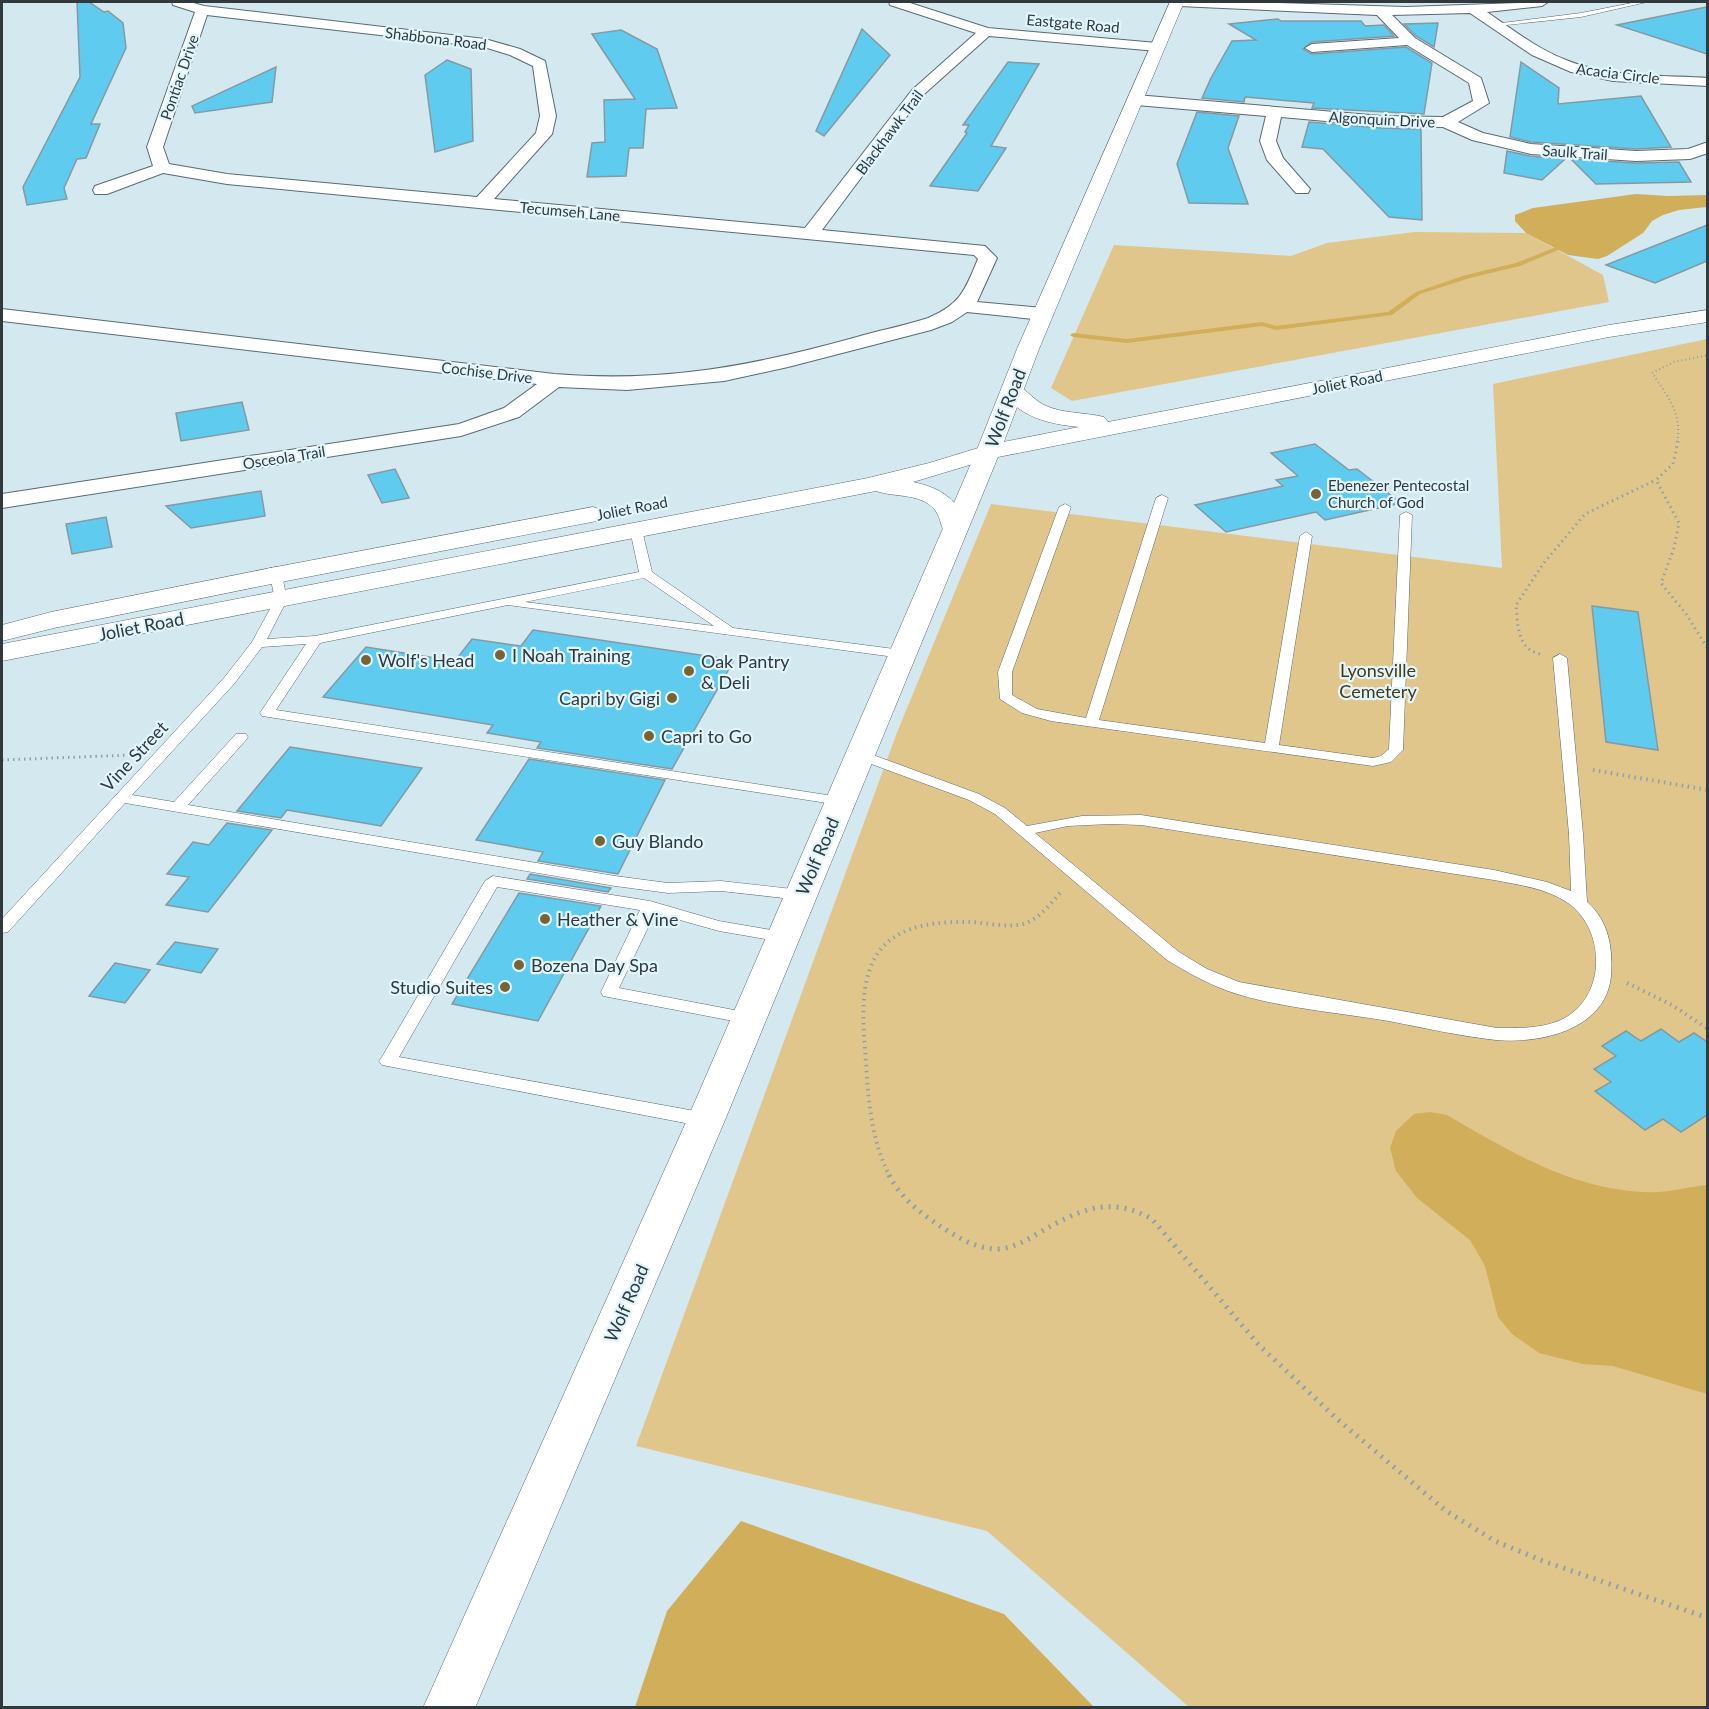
<svg xmlns="http://www.w3.org/2000/svg" width="1709" height="1709" font-family="Lato,sans-serif">
  <style>
    .green { fill: #e0c68b }
    .water { fill: #d1ae59 }
    .lines { fill: none; stroke-linecap: round; stroke-linejoin: round }
    .stream { fill: #d1ae59; fill-rule: evenodd }
    .building { fill: #5ecbef; stroke: #8699a1; stroke-width: 1.5 }
    .lane-casing { stroke: #596b71; stroke-width: 1 }
    .street-casing { stroke: #596b71; stroke-width: 2 }
    .secondary-casing { stroke: #596b71; stroke-width: 1 }
    .primary-casing { stroke: #596b71; stroke-width: 1 }
    .highway-casing { stroke: #596b71; stroke-width: 1 }
    .path-far4 { stroke: #92a1a7; stroke-width: 1.5; stroke-dasharray: 1 2; stroke-linecap: butt }
    .path-far3 { stroke: #92a1a7; stroke-width: 2; stroke-dasharray: 1 3; stroke-linecap: butt }
    .path-far2 { stroke: #92a1a7; stroke-width: 3; stroke-dasharray: 1.5 4; stroke-linecap: butt }
    .path-far1 { stroke: #92a1a7; stroke-width: 4; stroke-dasharray: 1.5 4.5; stroke-linecap: butt }
    .path { stroke: #92a1a7; stroke-width: 5; stroke-dasharray: 2 6; stroke-linecap: butt }
    .lane { fill: #fff; fill-rule: evenodd }
    .street { fill: #fff; fill-rule: evenodd }
    .secondary { fill: #fff; fill-rule: evenodd }
    .primary { fill: #fff; fill-rule: evenodd }
    .highway { fill: #fff; fill-rule: evenodd }
    .poi-dot { fill: #786433; stroke: #e1f5fd; stroke-width: 2 }
    .labels { text-anchor: middle; dominant-baseline: central; stroke-width: 4.5; stroke-linejoin: round; paint-order: stroke }
    .far-street-label { font-size: 15px; fill: #31393c; stroke: #e1f5fd }
    .far-poi-label { font-size: 15px; fill: #31393c; stroke: #e1f5fd; text-anchor: start }
    .street-label { font-size: 18px; fill: #31393c; stroke: #e1f5fd }
    .poi-label { font-size: 18px; fill: #31393c; stroke: #e1f5fd; text-anchor: start }
    .park-label { font-size: 18px; fill: #473814; stroke: #e1f5fd }
  </style>
  <rect width="100%" height="100%" fill="#d4e8f0"/>
  <!-- green -->
  <g class="green">
    <polygon points="1415,232 1526,233 1603,275 1609,302 1072,401 1051,388 1114,245 1291,256 1327,243"/>
    <polygon points="1707,339 1707,1707 1189,1707 987,1531 636,1446 896,735 991,504 1502,568 1493,384"/>
  </g>
  <!-- water -->
  <g class="water">
    <polygon points="1636,194 1668,196 1707,195 1707,207 1679,210 1663,215 1652,221 1643,233 1607,256 1598,259 1568,255 1526,233 1515,221 1515,215 1533,208"/>
    <path d="M 1430,1112 L 1447,1115 C 1509,1151 1569,1188 1643,1192 C 1664,1194 1686,1187 1707,1185 L 1707,1394 L 1613,1366 L 1583,1364 L 1539,1353 L 1512,1334 L 1498,1317 L 1485,1266 L 1470,1240 L 1417,1198 L 1396,1171 L 1390,1148 L 1396,1131 L 1414,1114 Z"/>
    <polygon points="741,1521 1004,1614 1094,1707 635,1707 667,1611"/>
  </g>
  <g class="lines">
    <!-- stream -->
    <polygon class="stream" points="1561,236 1566,237 1558,250 1520,266 1470,278 1420,294 1392,315 1276,330 1262,326 1127,343 1073,337 1070,335 1073,333 1127,339 1262,322 1276,326 1388,312 1416,292 1466,275 1516,263 1554,248"/>
  </g>
  <!-- building -->
  <g class="building">
    <polygon points="77,2 89,2 104,12 108,11 123,23 126,48 91,124 100,124 86,158 77,159 64,188 67,199 27,205 23,187 80,77"/>
    <polygon points="1707,7 1707,54 1617,25"/>
    <polygon points="1278,19 1281,21 1361,21 1365,26 1384,25 1394,36 1312,42 1303,49 1312,54 1406,47 1432,63 1424,114 1312,108 1314,103 1245,97 1244,102 1202,98 1211,78 1232,41 1256,40 1229,24"/>
    <polygon points="1438,23 1434,47 1416,36 1404,24"/>
    <polygon points="862,29 890,55 824,136 816,131"/>
    <polygon points="621,30 657,49 677,108 646,109 643,148 629,148 626,176 587,177 592,143 605,142 604,100 635,99 592,34"/>
    <polygon points="447,60 471,69 473,141 435,152 425,75"/>
    <polygon points="1008,62 1039,64 991,146 1006,148 978,191 930,186 967,133 965,132 969,125 963,125"/>
    <polygon points="1521,62 1559,88 1558,104 1641,96 1671,147 1636,149 1531,142 1510,137"/>
    <polygon points="276,67 272,102 195,113 192,106"/>
    <polygon points="1197,112 1239,116 1228,148 1248,204 1189,203 1177,164"/>
    <polygon points="1309,122 1382,128 1421,129 1422,220 1389,217 1323,149 1302,147"/>
    <polygon points="1507,151 1530,156 1565,159 1542,180 1504,173"/>
    <polygon points="1571,159 1636,163 1679,162 1691,182 1596,184"/>
    <polygon points="1707,225 1707,261 1655,283 1606,265"/>
    <polygon points="242,402 249,430 181,441 176,413"/>
    <polygon points="1315,444 1349,470 1357,469 1401,503 1325,520 1316,512 1226,532 1195,505 1283,486 1276,480 1298,476 1271,453"/>
    <polygon points="395,469 409,498 382,503 368,475"/>
    <polygon points="261,491 265,516 191,528 166,506"/>
    <polygon points="106,517 112,547 72,554 66,524"/>
    <polygon points="1592,606 1638,612 1658,750 1606,742"/>
    <polygon points="533,630 734,660 672,769 537,748 541,742 487,733 493,725 323,697 366,647 455,661 472,639 521,646"/>
    <polygon points="290,747 422,768 381,826 287,810 281,818 237,811"/>
    <polygon points="529,759 665,780 618,874 538,861 543,852 476,840"/>
    <polygon points="227,823 272,830 208,912 166,905 189,877 167,874 193,842 209,845"/>
    <polygon points="530,874 611,888 608,892 527,879"/>
    <polygon points="519,893 601,906 538,1021 452,1004"/>
    <polygon points="175,942 218,949 201,973 157,964"/>
    <polygon points="115,963 150,970 125,1003 89,996"/>
    <polygon points="1661,1029 1679,1042 1694,1033 1707,1042 1707,1115 1681,1132 1663,1119 1645,1130 1595,1091 1611,1082 1594,1069 1616,1056 1602,1046 1626,1031 1641,1041"/>
  </g>
  <g class="lines">
    <!-- lane casing -->
    <g class="lane-casing">
      <g id="lane">
        <polygon points="1637,2 1647,2 1581,17 1497,26 1494,24 1581,13"/>
        <polygon points="1162,495 1168,498 1099,720 1265,743 1300,536 1306,532 1312,536 1279,745 1373,758 1381,756 1389,749 1400,515 1406,512 1412,515 1403,750 1391,762 1373,766 1051,721 1022,713 1000,699 998,672 1059,507 1065,504 1071,507 1012,672 1012,695 1037,709 1086,718 1156,498"/>
        <path d="M 636,526 L 642,530 L 652,572 L 733,628 L 902,650 L 909,654 L 902,658 L 508,605 L 320,643 L 276,710 L 840,797 L 845,798 L 847,801 L 845,804 L 840,805 L 262,716 L 260,713 L 306,644 L 262,647 L 234,684 L 132,795 L 174,802 L 236,734 L 246,734 L 248,737 L 246,740 L 188,805 L 615,876 L 668,883 L 721,881 L 801,890 L 806,891 L 809,895 L 806,899 L 801,900 L 721,891 L 668,893 L 615,886 L 125,803 L 8,932 L 2,933 L 2,919 L 224,678 L 252,642 L 275,600 L 270,575 L 272,572 L 280,572 L 282,575 L 287,600 L 267,639 L 315,636 L 639,572 L 630,530 ZM 644,578 L 714,626 L 525,602 Z"/>
        <path d="M 1560,654 L 1567,658 L 1583,834 L 1587,902 C 1609,921 1613,948 1611,976 C 1606,1030 1540,1044 1496,1040 C 1460,1036 1424,1028 1389,1021 C 1340,1013 1273,1007 1228,991 C 1206,983 1187,972 1167,960 L 995,814 L 969,800 L 855,758 L 853,755 L 860,751 L 865,752 L 979,794 L 1005,808 L 1027,826 L 1082,816 L 1141,815 L 1494,870 L 1547,882 L 1571,891 L 1569,834 L 1553,658 ZM 1110,824 L 1141,825 L 1494,880 C 1519,885 1546,888 1568,903 C 1604,928 1607,991 1568,1016 C 1548,1029 1520,1028 1497,1028 L 1239,982 L 1207,969 L 1179,952 L 1035,833 L 1068,826 Z"/>
        <polygon points="493,876 650,901 719,921 783,932 789,933 791,937 789,941 783,942 719,931 655,913 619,988 755,1014 757,1018 755,1022 749,1024 603,996 601,992 640,910 497,887 399,1057 706,1113 712,1115 715,1120 712,1125 706,1127 382,1065 379,1061 382,1057 485,881"/>
      </g>
    </g>
    <!-- street casing -->
    <g class="street-casing">
      <g id="street">
        <path d="M 172,2 L 190,2 L 204,6 L 485,39 L 520,49 L 545,61 L 556,116 L 552,134 L 494,199 L 805,228 L 912,90 L 976,33 L 890,5 L 889,2 L 907,2 L 988,28 L 1157,43 L 1164,47 L 1157,51 L 989,36 L 922,96 L 822,230 L 985,246 L 997,258 L 977,302 L 1043,308 L 1050,310 L 1053,314 L 1050,318 L 1043,320 L 967,312 L 952,322 L 931,330 L 788,367 L 724,381 L 627,390 L 559,387 L 519,417 L 461,436 L 2,508 L 2,494 L 459,424 L 504,408 L 537,384 L 2,321 L 2,309 L 554,374 C 663,383 753,366 857,337 C 880,330 904,326 928,318 C 961,304 965,290 978,259 L 974,255 L 227,184 L 163,173 L 107,194 L 95,194 L 93,190 L 95,186 L 153,166 L 147,147 L 195,12 L 173,5 ZM 207,15 L 484,47 L 510,55 L 533,66 L 540,116 L 536,133 L 477,197 L 227,174 L 169,164 L 163,147 Z"/>
        <path d="M 1172,2 L 1248,2 L 1406,7 L 1548,2 L 1542,6 L 1487,12 C 1512,29 1537,49 1566,60 C 1610,78 1661,75 1708,78 L 1708,86 L 1613,81 L 1571,72 L 1532,55 L 1470,13 L 1392,15 L 1415,38 L 1481,78 L 1489,103 L 1458,122 L 1483,133 L 1531,144 L 1636,151 L 1688,149 L 1708,142 L 1708,153 L 1690,159 L 1636,161 L 1531,154 L 1472,140 L 1443,127 L 1382,126 L 1281,117 L 1276,141 L 1283,158 L 1310,189 L 1308,193 L 1296,193 L 1267,160 L 1260,141 L 1266,116 L 1136,105 L 1128,100 L 1136,95 L 1382,116 L 1443,117 L 1473,101 L 1469,83 L 1407,45 L 1312,52 L 1305,48 L 1312,44 L 1399,38 L 1377,15 L 1179,6 Z"/>
      </g>
    </g>
    <!-- secondary casing -->
    <g class="secondary-casing">
      <polygon id="secondary" points="1170,2 1184,2 1039,349 1000,452 725,1120 475,1708 423,1708 687,1120 976,452 1017,349"/>
    </g>
    <!-- primary casing -->
    <g class="primary-casing">
      <g id="primary">
        <path d="M 1708,310 L 1708,322 L 1609,337 L 993,458 L 913,482 C 942,488 959,500 968,529 L 964,535 L 955,537 L 946,535 C 941,528 941,520 937,513 C 924,492 895,498 876,491 L 2,661 L 2,644 L 868,478 L 929,463 L 988,445 L 1079,427 C 1048,424 1019,417 1001,390 L 1004,385 C 1022,381 1029,397 1044,405 C 1063,414 1084,412 1104,417 L 1108,422 L 1609,325 Z"/>
        <polygon points="593,507 602,510 606,515 602,520 276,583 266,581 263,575 266,569 276,567"/>
      </g>
    </g>
    <!-- highway casing -->
    <g class="highway-casing">
      <polygon id="highway" points="276,567 286,569 289,575 286,581 54,628 2,641 2,625 51,612"/>
    </g>
    <!-- path-far4 -->
    <polyline class="path-far4" points="1703,2 1708,2"/>
    <!-- path-far3 -->
    <path class="path-far3" d="M 1677,442 C 1683,414 1667,395 1652,373 L 1674,362 L 1708,355"/>
    <!-- path-far2 -->
    <g class="path-far2">
      <polyline points="1678,441 1673,464 1656,480 1679,523 1674,548 1661,583 1686,614 1708,649"/>
      <path d="M 1540,654 C 1517,649 1518,625 1516,605 L 1543,564 L 1585,514 L 1656,480"/>
      <polyline points="2,760 130,755"/>
    </g>
    <!-- path-far1 -->
    <g class="path-far1">
      <polyline points="1593,770 1708,790"/>
      <polyline points="1627,983 1672,1005 1708,1029"/>
      <path d="M 890,1177 C 869,1136 868,1092 865,1048 C 857,964 874,920 967,922 C 985,922 1009,929 1026,923 C 1041,917 1050,904 1060,893"/>
    </g>
    <!-- path -->
    <path class="path" d="M 889,1175 C 900,1197 920,1213 940,1226 C 957,1237 978,1250 999,1249 C 1013,1248 1025,1241 1037,1234 C 1077,1211 1108,1194 1152,1219 L 1258,1344 L 1337,1419 L 1446,1511 L 1495,1541 L 1543,1561 L 1708,1618"/>
    <!-- lane -->
    <use href="#lane" class="lane"/>
    <!-- street -->
    <use href="#street" class="street"/>
    <!-- secondary -->
    <use href="#secondary" class="secondary"/>
    <!-- primary -->
    <use href="#primary" class="primary"/>
    <!-- highway -->
    <use href="#highway" class="highway"/>
  </g>
  <!-- markers -->
  <g class="poi-dot">
    <circle cx="1316" cy="494" r="6"/>
    <circle cx="500" cy="655" r="6"/>
    <circle cx="366" cy="660" r="6"/>
    <circle cx="689" cy="671" r="6"/>
    <circle cx="672" cy="698" r="6"/>
    <circle cx="649" cy="736" r="6"/>
    <circle cx="600" cy="841" r="6"/>
    <circle cx="545" cy="919" r="6"/>
    <circle cx="519" cy="965" r="6"/>
    <circle cx="505" cy="987" r="6"/>
  </g>
  <g class="labels">
    <!-- far-street labels -->
    <g class="far-street-label">
      <text transform="translate(1073 23) rotate(5)">Eastgate Road</text>
      <text transform="translate(436 38) rotate(7)">Shabbona Road</text>
      <text transform="translate(1618 73) rotate(7)">Acacia Circle</text>
      <text transform="translate(179 77) rotate(-71)">Pontiac Drive</text>
      <text transform="translate(1382 119) rotate(3)">Algonquin Drive</text>
      <text transform="translate(889 132) rotate(-53)">Blackhawk Trail</text>
      <text transform="translate(1575 152) rotate(4)">Saulk Trail</text>
      <text transform="translate(570 211) rotate(5)">Tecumseh Lane</text>
      <text transform="translate(487 372) rotate(7)">Cochise Drive</text>
      <text transform="translate(1347 382) rotate(-11)">Joliet Road</text>
      <text transform="translate(284 457) rotate(-9)">Osceola Trail</text>
      <text transform="translate(632 508) rotate(-11)">Joliet Road</text>
    </g>
    <!-- far-poi labels -->
    <g class="far-poi-label">
      <text x="1328" y="485">Ebenezer Pentecostal<tspan x="1328" dy="17">Church of God</tspan></text>
    </g>
    <!-- street labels -->
    <g class="street-label">
      <text transform="translate(1005 408) rotate(-69)">Wolf Road</text>
      <text transform="translate(141 626) rotate(-11)">Joliet Road</text>
      <text transform="translate(134 756) rotate(-47)">Vine Street</text>
      <text transform="translate(817 856) rotate(-67)">Wolf Road</text>
      <text transform="translate(626 1303) rotate(-66)">Wolf Road</text>
    </g>
    <!-- poi labels -->
    <g class="poi-label">
      <text x="512" y="655">I Noah Training</text>
      <text x="378" y="660">Wolf's Head</text>
      <text x="701" y="661">Oak Pantry<tspan x="701" dy="21">&amp; Deli</tspan></text>
      <text x="660" y="698" text-anchor="end">Capri by Gigi</text>
      <text x="661" y="736">Capri to Go</text>
      <text x="612" y="841">Guy Blando</text>
      <text x="557" y="919">Heather &amp; Vine</text>
      <text x="531" y="965">Bozena Day Spa</text>
      <text x="493" y="987" text-anchor="end">Studio Suites</text>
    </g>
    <!-- park labels -->
    <g class="park-label">
      <text x="1378" y="670">Lyonsville<tspan x="1378" dy="21">Cemetery</tspan></text>
    </g>
  </g>
  <!-- border -->
  <rect width="1709" height="1709" fill="none" stroke="#31393c" stroke-width="6"/>
</svg>
